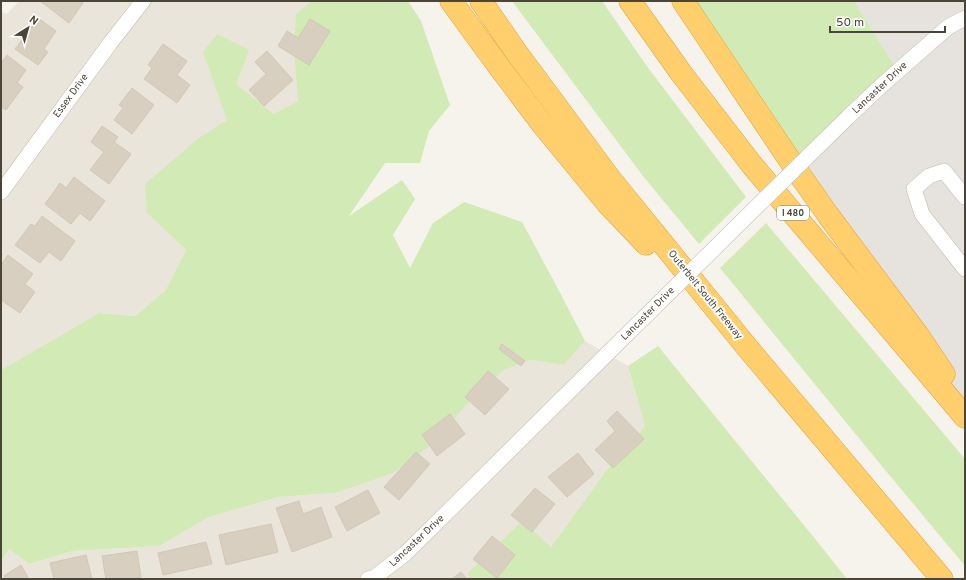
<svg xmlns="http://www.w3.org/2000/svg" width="966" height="580" font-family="Overpass,sans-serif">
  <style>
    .residential { fill: #eae5da }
    .industrial { fill: #e6e2dd }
    .green { fill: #d2eab5 }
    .building { fill: #d8cfc1; stroke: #d3c7b4 }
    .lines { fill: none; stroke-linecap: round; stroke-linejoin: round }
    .minor-casing { stroke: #c2bbae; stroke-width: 16 }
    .highway-casing { stroke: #e0a43c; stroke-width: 23 }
    .minor { stroke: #fff; stroke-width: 15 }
    .highway { stroke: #ffcf6e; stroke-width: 22 }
    .minor-bridge-casing { stroke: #c2bbae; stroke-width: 16; stroke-linecap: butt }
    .minor-bridge { stroke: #fff; stroke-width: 15 }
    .labels { text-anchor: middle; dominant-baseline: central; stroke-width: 4; stroke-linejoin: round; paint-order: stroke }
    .shield { fill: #fff; stroke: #817c74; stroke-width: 1 }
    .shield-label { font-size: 9px; font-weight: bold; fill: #4b4439 }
    .street-label { font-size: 10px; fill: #4b4439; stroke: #fff }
  </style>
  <rect width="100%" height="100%" fill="#f6f3ec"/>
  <!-- residential -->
  <g class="residential">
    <polygon points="19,1 327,1 298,101 273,114 147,213 186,250 165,291 135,316 99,313 1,370 1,12 7,14"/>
    <polygon points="585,341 628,366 645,426 605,472 551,547 467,573 471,579 1,579 1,561 9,549 29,564 73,551 159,546 209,517 278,497 335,493 474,396 504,370 531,360 564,365"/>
  </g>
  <!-- industrial -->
  <polygon class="industrial" points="854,1 965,1 965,404 795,168 898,71"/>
  <!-- green -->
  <g class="green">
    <polygon points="312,1 408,1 421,21 450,105 429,131 420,163 385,163 349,216 402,180 415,199 393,235 410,268 433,223 464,202 522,222 556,285 585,341 564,365 531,360 504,370 474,396 431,445 393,473 335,493 278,497 209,517 159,546 73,551 29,564 9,549 1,561 1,370 99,313 135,316 165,291 186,250 147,213 145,184 199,138 227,120 203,52 217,34 249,50 236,84 273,114 298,101 294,49 296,14"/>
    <polygon points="512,1 602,1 646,65 746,197 699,244 643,176"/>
    <polygon points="683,1 854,1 898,71 795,168"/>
    <polygon points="766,223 965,459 965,566 876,459 720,268"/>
    <polygon points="658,346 816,540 847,579 471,579 467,574 522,521 551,547 605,472 645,426 628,366"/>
  </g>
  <!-- building -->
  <g class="building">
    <polygon points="40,1 81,1 83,3 69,23"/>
    <polygon points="38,18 56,31 44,49 48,52 38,65 15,49"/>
    <polygon points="310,19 330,31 309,65 278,46 287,31 298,38"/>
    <polygon points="163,44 187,61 177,75 190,85 177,103 144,79 152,68 148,65"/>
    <polygon points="267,51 293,80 264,106 249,90 266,74 255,62"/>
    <polygon points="7,55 26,70 17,83 23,87 6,110 1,107 1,63"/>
    <polygon points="132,88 154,105 132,134 114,120 123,108 119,105"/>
    <polygon points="102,126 118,137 114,142 131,154 109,184 90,170 104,152 91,142"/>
    <polygon points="74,177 105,201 90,221 80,213 71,224 45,204 60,183 66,188"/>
    <polygon points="42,216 75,241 61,261 49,252 40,263 15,245 31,224 35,226"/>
    <polygon points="8,255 33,274 25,284 35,292 20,313 1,300 1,265"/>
    <polygon points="502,344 525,361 521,366 499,349"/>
    <polygon points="488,371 509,389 485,415 465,397"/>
    <polygon points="617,411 644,439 613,468 595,450 615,431 607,421"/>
    <polygon points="450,414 465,434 437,456 422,435"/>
    <polygon points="416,452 430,464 399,500 384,487"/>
    <polygon points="578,453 594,474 567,497 548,477"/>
    <polygon points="535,488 555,504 532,532 511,515"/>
    <polygon points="368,490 380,513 347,531 335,507"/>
    <polygon points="299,501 303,514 321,507 332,537 292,552 276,508"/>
    <polygon points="271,524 278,552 226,565 219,535"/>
    <polygon points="492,536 515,555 497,578 473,559"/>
    <polygon points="206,542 212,564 163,575 158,553"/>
    <polygon points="137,551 141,577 127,579 106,579 102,556"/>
    <polygon points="86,555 92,579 54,579 50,563"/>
    <polygon points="21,565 29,579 6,579 4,576"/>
    <polygon points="461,572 467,579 452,579"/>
  </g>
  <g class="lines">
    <!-- minor casing -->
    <g class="minor-casing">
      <g id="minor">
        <polyline points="848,117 882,85 948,27 965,18"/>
        <polyline points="1,192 111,42 143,1"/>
        <polyline points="965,197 944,171 929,176 914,189 922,214 965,269"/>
        <polyline points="368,579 375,577 406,553 609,352"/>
      </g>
    </g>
    <!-- highway casing -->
    <g class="highway-casing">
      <g id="highway">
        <polyline points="451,1 497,64 543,125 607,203 646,244"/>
        <polyline points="481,1 514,49 611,180 746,346 942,579"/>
        <polyline points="630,1 681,73 752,165 965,417"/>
        <polyline points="683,1 795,168 828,215 917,334 944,374"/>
      </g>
    </g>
    <!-- minor -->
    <use href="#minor" class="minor"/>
    <!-- highway -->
    <use href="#highway" class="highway"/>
    <!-- minor-bridge casing -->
    <g class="minor-bridge-casing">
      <polyline id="minor-bridge" points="609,352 848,117"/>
    </g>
    <!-- minor-bridge -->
    <use href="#minor-bridge" class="minor-bridge"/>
  </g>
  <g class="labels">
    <!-- shield labels -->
    <rect class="shield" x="777" y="206" width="32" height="14" rx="3"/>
    <g class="shield-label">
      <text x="793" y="213">I 480</text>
    </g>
    <!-- street labels -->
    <g class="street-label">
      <text transform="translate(880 88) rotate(-43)">Lancaster Drive</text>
      <text transform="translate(71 96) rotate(-54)">Essex Drive</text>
      <text transform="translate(705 295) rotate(51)">Outerbelt South Freeway</text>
      <text transform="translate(648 314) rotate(-45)">Lancaster Drive</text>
      <text transform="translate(417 541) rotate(-43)">Lancaster Drive</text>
    </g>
  </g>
  <!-- border -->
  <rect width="966" height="580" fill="none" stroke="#4b4439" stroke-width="4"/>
  <!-- north arrow -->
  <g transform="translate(28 28) rotate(37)" stroke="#ffffff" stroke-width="3" paint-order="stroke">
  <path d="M0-3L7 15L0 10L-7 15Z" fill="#4b4439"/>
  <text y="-6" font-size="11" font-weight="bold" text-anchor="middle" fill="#4b4439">N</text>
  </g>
  <!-- scale -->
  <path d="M830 26v6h115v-6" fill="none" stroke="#4b4439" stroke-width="2"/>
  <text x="836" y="26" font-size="12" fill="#4b4439" stroke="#ffffff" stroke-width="3" paint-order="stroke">50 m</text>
</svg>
